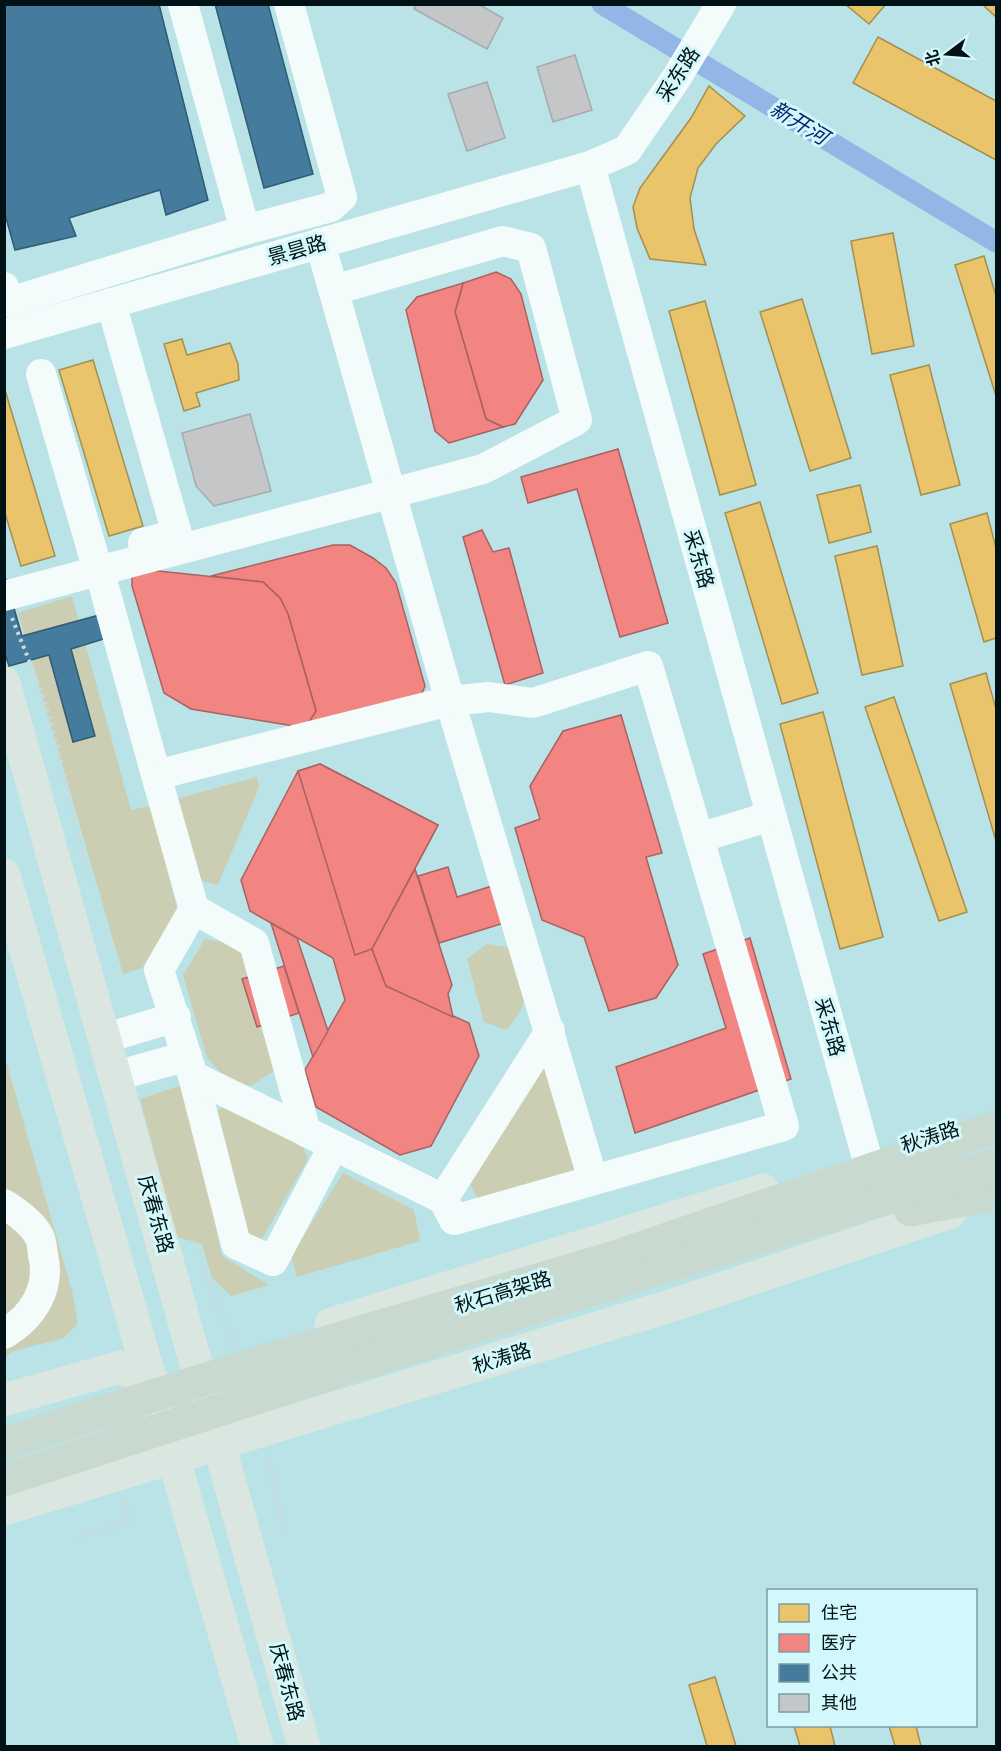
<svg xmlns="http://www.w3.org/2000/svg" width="1001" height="1751" font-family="'Fira Sans','Noto Sans SC',sans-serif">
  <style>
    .green { fill: #cbceb2 }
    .homes { fill: #e9c46a; stroke: #a38f50; stroke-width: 1.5 }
    .health { fill: #f28482; stroke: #a96261; stroke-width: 1.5 }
    .public { fill: #457b9d; stroke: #305c74; stroke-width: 1.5 }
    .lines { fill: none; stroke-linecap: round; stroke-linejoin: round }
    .canal { stroke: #92b7e7; stroke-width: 21 }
    .building { fill: #c4c6c7; stroke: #a6aaab; stroke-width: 1.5 }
    .path { stroke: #cbd9da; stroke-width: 4; stroke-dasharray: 3 4.5; stroke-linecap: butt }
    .minor { stroke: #f4fbfb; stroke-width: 30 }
    .major { stroke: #dae7e1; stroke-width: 33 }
    .highway { stroke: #c8dacf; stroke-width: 33 }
    .labels { text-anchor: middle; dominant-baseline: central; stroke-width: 6; stroke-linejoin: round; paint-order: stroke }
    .street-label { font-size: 20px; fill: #001215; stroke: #d3f8fc }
    .water-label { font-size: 21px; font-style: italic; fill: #072672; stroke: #d3f8fc }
  </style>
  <rect width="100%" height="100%" fill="#b9e3e6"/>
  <!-- green -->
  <g class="green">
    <polygon points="72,596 131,810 151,806 178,913 142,968 123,974 18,613"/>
    <polygon points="257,777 259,787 218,885 195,879 172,800"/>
    <polygon points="205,939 233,944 248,952 274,1071 250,1086 224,1076 207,1058 183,975"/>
    <path d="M 487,944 L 512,948 C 524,986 536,997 506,1030 L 484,1022 L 467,959 Z"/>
    <polygon points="4,1054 72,1291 78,1323 64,1338 13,1351 5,1358"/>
    <polygon points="540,1061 550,1067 574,1170 478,1199 468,1181"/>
    <polygon points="185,1084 222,1256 269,1285 231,1296 212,1278 202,1244 177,1237 140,1099"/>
    <polygon points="225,1106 302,1145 308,1159 259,1244 239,1236 212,1114"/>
    <polygon points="343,1173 414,1210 420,1241 297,1277 291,1256"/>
  </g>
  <!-- homes -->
  <g class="homes">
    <polygon points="845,4 886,4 869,24"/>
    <polygon points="982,4 996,4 996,17"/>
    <polygon points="878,37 996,101 996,160 853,83"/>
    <polygon points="709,86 745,116 716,144 698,168 690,198 694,229 706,265 650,259 637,228 633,207 640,188 691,118"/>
    <polygon points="893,233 914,346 872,354 851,241"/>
    <polygon points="984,256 996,296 996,396 955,265"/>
    <polygon points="802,299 851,458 810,471 760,312"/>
    <polygon points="705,301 756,485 720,495 669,311"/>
    <polygon points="182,339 187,355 230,343 238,364 239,380 196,393 200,406 184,411 164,344"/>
    <polygon points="93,360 143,526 109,536 59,370"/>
    <polygon points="929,365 960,485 921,495 890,375"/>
    <polygon points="5,390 55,556 21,566 4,510"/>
    <polygon points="860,485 871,532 829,543 817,495"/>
    <polygon points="760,502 818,693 782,704 725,513"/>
    <polygon points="987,513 996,548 996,638 984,642 950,524"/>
    <polygon points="877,546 903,666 862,675 835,556"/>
    <polygon points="986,673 996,709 996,841 950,684"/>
    <polygon points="894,697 967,912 939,921 865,707"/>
    <polygon points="823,712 883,937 840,949 780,724"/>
    <polygon points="715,1677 736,1746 707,1746 689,1685"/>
    <polygon points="794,1726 830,1726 835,1746 800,1746"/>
    <polygon points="889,1726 916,1726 921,1746 895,1746"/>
  </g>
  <!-- health -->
  <g class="health">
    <polygon points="496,272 511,279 521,294 543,380 515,424 503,427 486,419 455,312 463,283"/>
    <polygon points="463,283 455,312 486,419 503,427 449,443 435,431 406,310 417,297"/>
    <polygon points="618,449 668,623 620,637 577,489 528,503 521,477"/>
    <polygon points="482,530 493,552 509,548 543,673 505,685 463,537"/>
    <polygon points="333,545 350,545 373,558 386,568 396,583 425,686 421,696 309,722 316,711 288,614 280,598 263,582 211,576"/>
    <polygon points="139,569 263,582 280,598 288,614 316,711 309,722 300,727 191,709 164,693 132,586 132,575"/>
    <polygon points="621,715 662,853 646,857 678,965 656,998 609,1011 584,937 542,920 515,828 540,819 530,786 563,731"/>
    <polygon points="320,764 438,825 372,949 386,986 469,1023 479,1056 431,1146 400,1155 316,1107 305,1070 345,1000 333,958 250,911 241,880 298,771"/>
    <polygon points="320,764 438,825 372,949 355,955 298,771"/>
    <polygon points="448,867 457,897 492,886 504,923 439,943 418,876"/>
    <polygon points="415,869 452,985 448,994 453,1017 386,986 372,949"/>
    <polygon points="271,923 297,938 328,1031 313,1057"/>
    <polygon points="750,938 791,1079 635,1133 616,1067 726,1028 703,954"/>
    <polygon points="284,966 299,1013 257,1027 242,979"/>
  </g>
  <!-- public -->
  <g class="public">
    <polygon points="4,4 159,4 208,200 166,215 160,190 69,218 76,236 15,250 4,211"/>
    <polygon points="215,4 268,4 313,174 264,188"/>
    <polygon points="4,573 22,636 103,614 110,637 71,649 95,736 73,742 49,655 9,666 4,651"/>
  </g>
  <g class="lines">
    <!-- canal -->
    <polyline class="canal" points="602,4 996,242"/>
  </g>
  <!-- building -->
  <g class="building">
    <polygon points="416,4 478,4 503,18 487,49 414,9"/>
    <polygon points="575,55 592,110 553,122 537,67"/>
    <polygon points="487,82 505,138 467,151 448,94"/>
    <polygon points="250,414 271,491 214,506 196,486 182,433"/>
  </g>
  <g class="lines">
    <!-- path -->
    <g class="path">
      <polyline points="12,618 42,693 55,736 87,872"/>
      <polyline points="200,1252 211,1291 234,1345"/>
      <polyline points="266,1456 285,1530"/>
      <polyline points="77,1539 130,1521 123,1498"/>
    </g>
    <!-- minor -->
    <g class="minor">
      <polyline points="590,166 867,1158"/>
      <polyline points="245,230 331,207 342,197 289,4"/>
      <polyline points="320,243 450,701 593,1180"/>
      <polyline points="4,287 9,302 245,230 183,4"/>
      <polyline points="111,303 177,534 143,543"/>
      <polyline points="4,334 590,166 627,150 677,77 721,4"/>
      <polyline points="41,374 94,557"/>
      <polyline points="99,569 156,775"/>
      <polyline points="4,596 483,469 577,420 531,248 503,241 334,290"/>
      <polyline points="699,838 771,816"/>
      <polyline points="194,909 254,943 306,1132"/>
      <polyline points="106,1038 176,1017"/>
      <polyline points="116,1076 187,1056"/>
      <polyline points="193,1076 236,1244 273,1261 334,1145"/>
      <polyline points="443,1199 454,1220 784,1126 648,666 533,703 489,697 450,701 156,775 194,909 159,970 193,1076 443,1199 550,1031"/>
      <path d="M 4,1204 C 17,1212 32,1223 39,1236 C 42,1241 42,1249 43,1255 C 51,1288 33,1317 4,1334"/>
    </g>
    <!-- major -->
    <g class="major">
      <polyline points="4,683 304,1746"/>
      <polyline points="4,875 257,1746"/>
      <polyline points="331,1324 763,1190"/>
      <polyline points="4,1400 120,1367 152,1380"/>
      <polyline points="4,1509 676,1304 950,1212"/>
    </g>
    <!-- highway -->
    <g class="highway">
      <polyline points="910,1210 996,1194"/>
      <polyline points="4,1443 263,1361 608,1259 996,1127"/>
      <polyline points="4,1480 505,1317 996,1164"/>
    </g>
  </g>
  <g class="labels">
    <!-- street labels -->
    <g class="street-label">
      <text transform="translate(678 74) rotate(-57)">采东路</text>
      <text transform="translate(297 250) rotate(-16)">景昙路</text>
      <text transform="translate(699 559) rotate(74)">采东路</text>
      <text transform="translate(830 1027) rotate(74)">采东路</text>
      <text transform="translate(930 1137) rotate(-18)">秋涛路</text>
      <text transform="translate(156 1214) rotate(74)">庆春东路</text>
      <text transform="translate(503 1292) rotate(-17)">秋石高架路</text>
      <text transform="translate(502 1358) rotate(-17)">秋涛路</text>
      <text transform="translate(287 1682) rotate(75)">庆春东路</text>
    </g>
    <!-- water labels -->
    <g class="water-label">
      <text transform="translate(799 123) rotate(31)">新开河</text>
    </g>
  </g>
  <!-- border -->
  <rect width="1001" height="1751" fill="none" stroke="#001215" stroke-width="12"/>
  <!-- legend -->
  <rect x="767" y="1589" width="210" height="138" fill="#d3f8fc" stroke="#7f9ca0" stroke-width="1.5"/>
  <rect x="779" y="1604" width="30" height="18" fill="#e9c46a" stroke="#7f9ca0" stroke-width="1.5"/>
  <text x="821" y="1619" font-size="18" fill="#001215">住宅</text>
  <rect x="779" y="1634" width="30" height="18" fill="#f28482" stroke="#7f9ca0" stroke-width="1.5"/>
  <text x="821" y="1649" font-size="18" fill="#001215">医疗</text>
  <rect x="779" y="1664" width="30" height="18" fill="#457b9d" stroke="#7f9ca0" stroke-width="1.5"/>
  <text x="821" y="1679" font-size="18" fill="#001215">公共</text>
  <rect x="779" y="1694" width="30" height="18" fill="#c4c6c7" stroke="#7f9ca0" stroke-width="1.5"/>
  <text x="821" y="1709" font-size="18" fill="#001215">其他</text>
  <!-- north arrow -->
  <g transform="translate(947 54) rotate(254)" stroke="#d3f8fc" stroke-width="4.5" paint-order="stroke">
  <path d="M0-4.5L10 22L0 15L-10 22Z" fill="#001215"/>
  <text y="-9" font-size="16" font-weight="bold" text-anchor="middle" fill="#001215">北</text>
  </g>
</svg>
